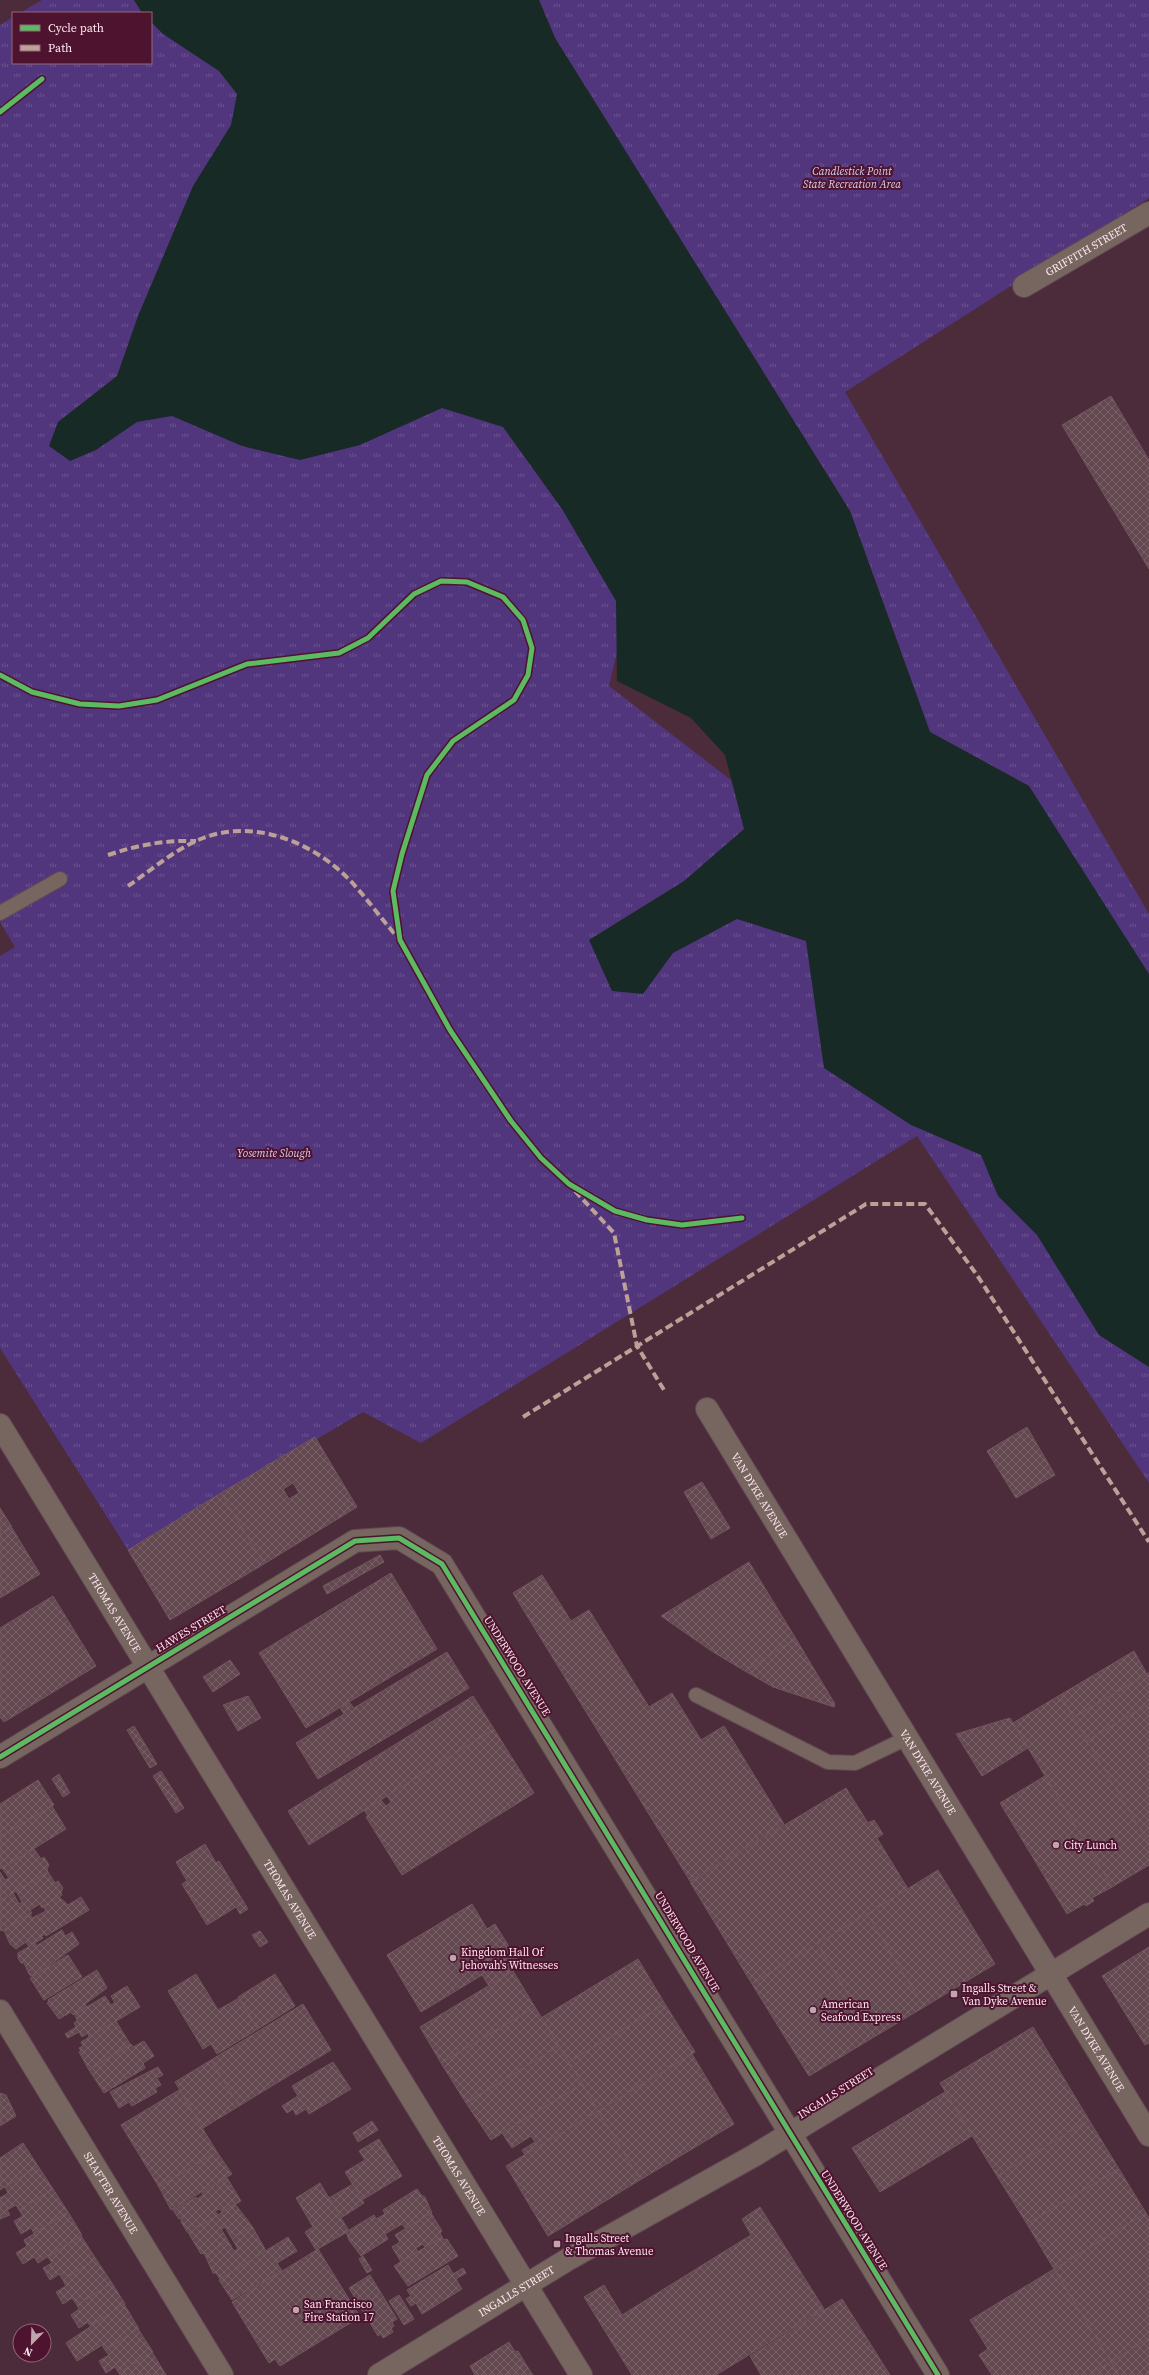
<svg xmlns="http://www.w3.org/2000/svg" width="1149" height="2375" font-family="'Source Serif 4',serif">
  <style>
    .park { fill: url(#park-tufts) }
    .water { fill: #182a26 }
    .building { fill: url(#building-cross-hatch); stroke: #72555d; fill-rule: evenodd }
    .lines { fill: none; stroke-linecap: round; stroke-linejoin: round }
    .service-casing { stroke: #624854; stroke-width: 16 }
    .minor-casing { stroke: #624854; stroke-width: 24 }
    .service { stroke: #77665f; stroke-width: 14 }
    .minor { stroke: #77665f; stroke-width: 22 }
    .quiet { stroke: #bda197; stroke-width: 4; stroke-dasharray: 8 4; stroke-linecap: butt }
    .cycleway-casing { stroke: #4e132f; stroke-width: 8 }
    .cycleway { stroke: #5cba63; stroke-width: 5 }
    .poi-dot { fill: #c0a5af; stroke: #4e132f; stroke-width: 1.5 }
    .labels { text-anchor: middle; dominant-baseline: central; stroke-width: 4; stroke-linejoin: round; paint-order: stroke }
    .park-label { font-size: 11px; font-style: italic; fill: #d7d1ec; stroke: #4e132f }
    .street-label { font-size: 11px; fill: #fee6ee; stroke: #4e132f }
    .poi-label { font-size: 11px; fill: #fee6ee; stroke: #4e132f; text-anchor: start }
  </style>
  <defs>
    <pattern id="park-tufts" width="24" height="20" patternUnits="userSpaceOnUse"><rect width="24" height="20" fill="#52367d"/><path d="M3 7l-1-3M5 7V3M7 7l1-3M15 17l-1-3M17 17v-4M19 17l1-3" fill="none" stroke="#6c5390"/></pattern>
    <pattern id="building-cross-hatch" width="8" height="8" patternUnits="userSpaceOnUse"><rect width="8" height="8" fill="#634850"/><path d="M0 0l8 8M0 8l8-8" fill="none" stroke="#7a626a"/></pattern>
  </defs>
  <rect width="100%" height="100%" fill="#4c2b3a"/>
  <!-- park -->
  <g class="park">
    <polygon points="42,0 218,0 632,588 609,686 740,787 1149,1324 1149,1483 917,1136 421,1443 363,1412 128,1550 0,1348 0,956 15,947 0,922 0,25 13,17 13,63 151,63 151,13 20,13"/>
    <polygon points="539,0 1149,0 1149,198 845,392 1149,914 1149,986 1029,786 930,732 850,511 555,38"/>
  </g>
  <!-- water -->
  <polygon class="water" points="134,0 539,0 555,38 850,511 930,732 1029,786 1149,974 1149,1367 1099,1335 1037,1235 998,1196 981,1155 911,1125 824,1068 806,941 737,919 673,953 643,994 612,991 589,940 684,881 744,829 725,755 691,718 617,681 616,601 562,509 503,427 442,408 360,445 300,460 242,446 172,416 137,422 96,450 70,461 49,446 58,422 117,376 138,316 193,186 231,125 237,94 219,71 163,34 151,22 151,13 142,13"/>
  <!-- building -->
  <g class="building">
    <polygon points="1111,396 1149,460 1149,569 1062,425"/>
    <polygon points="1027,1427 1055,1475 1016,1498 987,1451"/>
    <path d="M 315,1437 L 357,1507 L 264,1564 L 221,1493 ZM 293,1483 L 299,1493 L 289,1499 L 283,1489 Z"/>
    <polygon points="702,1482 730,1528 711,1539 684,1492"/>
    <polygon points="221,1493 264,1564 170,1620 128,1550"/>
    <polygon points="0,1508 12,1527 0,1535"/>
    <polygon points="12,1528 40,1574 0,1598 0,1535"/>
    <polygon points="380,1555 384,1562 366,1572 362,1565"/>
    <polygon points="749,1562 796,1639 745,1671 713,1652 661,1616"/>
    <polygon points="362,1565 366,1572 327,1594 323,1586"/>
    <polygon points="391,1573 437,1649 306,1728 259,1653"/>
    <polygon points="542,1575 571,1621 589,1610 649,1707 672,1693 701,1740 724,1726 784,1824 690,1881 513,1593"/>
    <polygon points="53,1596 96,1666 4,1722 0,1717 0,1628"/>
    <polygon points="796,1639 835,1704 834,1707 773,1687 745,1671"/>
    <polygon points="1134,1651 1147,1674 1073,1718 1060,1695"/>
    <polygon points="447,1652 469,1688 318,1779 296,1743 344,1714 340,1708 349,1702 354,1708"/>
    <polygon points="230,1660 240,1674 213,1692 203,1677"/>
    <polygon points="1149,1673 1149,1704 1087,1741 1073,1718"/>
    <polygon points="1060,1695 1149,1844 1149,1865 1112,1887 1013,1723"/>
    <polygon points="248,1696 261,1718 238,1731 223,1705"/>
    <polygon points="473,1696 494,1729 309,1845 288,1811"/>
    <polygon points="1149,1704 1149,1844 1087,1741"/>
    <polygon points="1010,1718 1028,1748 982,1776 956,1734"/>
    <polygon points="134,1726 157,1764 150,1768 127,1730"/>
    <polygon points="494,1729 534,1793 402,1875 366,1817 368,1816 364,1810 381,1800 386,1806 391,1802 387,1796"/>
    <polygon points="161,1771 184,1808 176,1813 153,1776"/>
    <polygon points="59,1774 70,1793 63,1797 52,1779"/>
    <polygon points="1045,1776 1112,1887 1092,1898 1094,1901 1086,1906 1084,1904 1067,1914 1000,1803"/>
    <polygon points="38,1780 54,1805 0,1837 0,1804"/>
    <polygon points="846,1788 868,1823 874,1820 883,1834 877,1838 908,1889 752,1984 690,1882"/>
    <polygon points="52,1806 66,1829 0,1869 0,1837"/>
    <polygon points="205,1844 216,1863 219,1861 248,1909 240,1914 236,1907 207,1925 182,1884 187,1881 176,1862"/>
    <polygon points="34,1849 41,1859 44,1857 49,1865 47,1869 48,1872 0,1901 0,1872 5,1880 9,1878 2,1868"/>
    <polygon points="938,1870 995,1964 924,2007 867,1914"/>
    <polygon points="48,1872 55,1883 58,1881 63,1888 61,1892 62,1895 42,1908 40,1904 30,1910 32,1913 3,1931 0,1930 0,1901 13,1893 19,1904 22,1902 16,1891"/>
    <polygon points="59,1897 68,1905 81,1897 89,1910 46,1936 45,1934 41,1936 43,1938 29,1947 26,1942 16,1949 10,1944 4,1930 30,1914 32,1918 46,1911 43,1906"/>
    <polygon points="472,1904 487,1929 495,1924 518,1961 510,1966 513,1971 489,1986 482,1975 421,2012 387,1955"/>
    <polygon points="867,1914 924,2007 874,2037 817,1944"/>
    <polygon points="62,1930 65,1936 72,1932 79,1944 33,1977 29,1974 24,1963 21,1963 18,1958 18,1953 35,1943 36,1946"/>
    <polygon points="260,1931 268,1942 260,1947 252,1935"/>
    <polygon points="817,1944 874,2037 809,2076 752,1984"/>
    <polygon points="1149,1947 1149,2043 1145,2045 1102,1976"/>
    <polygon points="68,1955 82,1977 44,2000 30,1978"/>
    <polygon points="638,1959 665,2004 569,2062 541,2018"/>
    <polygon points="97,1970 107,1988 85,2004 87,2007 73,2015 71,2012 59,2019 47,2003 49,2002 48,2000"/>
    <polygon points="513,1971 535,2007 441,2063 420,2027"/>
    <polygon points="196,1974 218,2010 239,1998 258,2029 217,2054 211,2044 203,2049 168,1991"/>
    <polygon points="275,1974 295,2006 258,2029 238,1997"/>
    <polygon points="127,1986 140,2007 89,2037 88,2033 82,2037 79,2032 68,2038 65,2034 76,2027 74,2023 77,2021 75,2014 105,1996 111,2005 115,2003 111,1996"/>
    <polygon points="303,2004 331,2050 239,2106 211,2060"/>
    <polygon points="665,2004 695,2052 598,2111 569,2062"/>
    <polygon points="535,2007 559,2046 466,2103 441,2063"/>
    <polygon points="116,2021 130,2044 89,2070 79,2052 81,2051 79,2048 83,2046 81,2042"/>
    <polygon points="1033,2027 1089,2120 997,2176 940,2083"/>
    <polygon points="144,2041 154,2056 143,2063 145,2068 104,2093 89,2070 131,2044 133,2047"/>
    <polygon points="559,2046 582,2084 491,2140 466,2103"/>
    <polygon points="692,2054 734,2124 640,2180 598,2111"/>
    <polygon points="211,2060 239,2106 203,2128 175,2082"/>
    <polygon points="333,2062 351,2089 309,2114 306,2109 296,2115 293,2109 287,2113 282,2106 298,2096 292,2086"/>
    <polygon points="158,2067 163,2075 157,2078 161,2085 155,2088 157,2092 132,2106 129,2102 119,2108 110,2092"/>
    <polygon points="582,2084 598,2111 525,2155 522,2150 535,2142 531,2136 512,2148 502,2133"/>
    <polygon points="179,2090 217,2152 159,2187 121,2125"/>
    <polygon points="945,2092 972,2136 880,2192 852,2148"/>
    <polygon points="0,2093 6,2095 16,2116 0,2126"/>
    <polygon points="598,2111 640,2180 548,2236 506,2166"/>
    <polygon points="1089,2120 1119,2169 1027,2224 997,2176"/>
    <polygon points="372,2121 378,2130 358,2142 353,2133"/>
    <polygon points="379,2139 402,2176 362,2200 345,2172 365,2160 359,2151"/>
    <polygon points="23,2143 38,2166 0,2190 0,2158"/>
    <polygon points="217,2152 232,2174 171,2210 159,2187"/>
    <polygon points="38,2166 53,2189 19,2210 16,2205 7,2210 10,2215 0,2219 0,2198 8,2193 5,2187"/>
    <polygon points="1119,2169 1146,2213 1054,2269 1027,2224"/>
    <polygon points="227,2178 241,2201 222,2212 220,2209 215,2211 218,2215 188,2233 181,2222 182,2219 179,2219 173,2210 196,2197 197,2199 203,2195 202,2193"/>
    <polygon points="320,2183 349,2231 316,2250 305,2232 313,2227 296,2198"/>
    <polygon points="353,2184 364,2203 341,2218 329,2198"/>
    <polygon points="53,2189 68,2212 34,2233 31,2228 21,2234 14,2221 23,2216 19,2210"/>
    <polygon points="417,2189 421,2195 425,2197 432,2213 406,2229 402,2224 385,2234 388,2239 361,2256 349,2240 346,2232 374,2215 376,2219 385,2214 383,2210"/>
    <polygon points="235,2204 252,2226 232,2239 225,2227 221,2229 228,2241 205,2255 204,2253 201,2254 189,2234 191,2232"/>
    <polygon points="760,2207 824,2309 716,2375 632,2375 584,2297 604,2285 622,2315 751,2235 742,2219"/>
    <polygon points="68,2212 82,2235 38,2263 34,2257 23,2264 16,2253 27,2246 24,2240"/>
    <polygon points="431,2213 442,2231 440,2233 442,2237 425,2247 423,2244 416,2248 418,2252 401,2262 392,2247 400,2242 395,2235"/>
    <polygon points="1146,2213 1149,2218 1149,2338 1111,2362 1054,2269"/>
    <polygon points="252,2226 266,2251 220,2279 216,2273 213,2273 205,2255 228,2241 234,2251 238,2249 232,2239"/>
    <polygon points="81,2236 96,2259 63,2280 59,2274 50,2280 43,2268 52,2263 48,2257"/>
    <polygon points="288,2237 297,2251 277,2263 282,2271 232,2300 219,2280"/>
    <polygon points="442,2237 444,2240 447,2239 458,2256 408,2286 394,2266"/>
    <polygon points="318,2249 360,2317 280,2366 275,2359 269,2363 232,2302"/>
    <polygon points="363,2256 372,2270 367,2273 359,2259"/>
    <polygon points="96,2259 112,2283 77,2305 72,2298 63,2304 56,2292 66,2286 63,2280"/>
    <polygon points="448,2265 453,2274 463,2268 466,2273 456,2279 462,2289 422,2314 416,2303 411,2306 406,2299 411,2296 407,2290"/>
    <polygon points="1054,2269 1111,2362 1089,2375 992,2375 979,2355 988,2349 970,2320"/>
    <polygon points="370,2275 397,2319 392,2322 394,2326 391,2328 393,2332 383,2338 381,2334 378,2336 349,2288"/>
    <polygon points="112,2283 125,2304 90,2326 88,2322 79,2328 71,2315 79,2309 77,2305"/>
    <polygon points="399,2295 414,2319 404,2325 389,2301"/>
    <polygon points="842,2299 890,2375 761,2375 750,2356"/>
    <polygon points="124,2304 139,2329 105,2350 102,2345 77,2361 66,2343"/>
    <polygon points="138,2329 153,2352 119,2373 115,2367 106,2373 99,2361 109,2355 105,2350"/>
    <polygon points="1149,2338 1149,2375 1119,2375 1111,2362"/>
    <polygon points="509,2342 515,2352 518,2351 525,2363 506,2375 475,2375 470,2366"/>
    <polygon points="152,2352 166,2375 120,2375 119,2373"/>
    <polygon points="1111,2362 1119,2375 1089,2375"/>
    <polygon points="525,2363 533,2375 506,2375"/>
  </g>
  <g class="lines">
    <!-- service casing -->
    <g class="service-casing">
      <g id="service">
        <polyline points="0,913 60,879"/>
        <polyline points="696,1695 828,1762 855,1763 907,1738"/>
      </g>
    </g>
    <!-- minor casing -->
    <g class="minor-casing">
      <g id="minor">
        <path id="s1" d="M 1024,286 L 1149,213"/>
        <path id="s2" d="M 707,1409 L 1149,2135"/>
        <path id="s3" d="M 0,1425 L 581,2375"/>
        <path d="M 0,1757 L 355,1541 L 399,1538 L 442,1564 C 609,1834 773,2105 938,2375"/>
        <path id="s4" d="M 0,2011 L 222,2375"/>
        <path id="s5" d="M 379,2375 L 567,2260 L 755,2155 L 1149,1914"/>
      </g>
    </g>
    <!-- service -->
    <use href="#service" class="service"/>
    <!-- minor -->
    <use href="#minor" class="minor"/>
    <!-- quiet -->
    <g class="quiet">
      <path d="M 108,855 C 138,845 164,840 196,841"/>
      <path d="M 128,886 C 150,871 172,852 196,841 C 252,815 318,843 356,887 C 371,904 384,922 399,939"/>
      <polyline points="575,1191 614,1233 637,1346 664,1390"/>
      <polyline points="523,1417 866,1204 925,1204 977,1275 1149,1542"/>
    </g>
    <!-- cycleway casing -->
    <g class="cycleway-casing">
      <g id="cycleway">
        <polyline points="0,112 42,79"/>
        <polyline points="0,675 32,692 80,704 119,706 157,700 247,664 339,653 368,638 414,594 441,581 467,582 503,597 523,620 532,648 528,675 514,700 453,741 427,775 402,854 393,891 400,940 450,1030 511,1121 541,1158 569,1184 615,1211 647,1220 682,1225 742,1218"/>
        <path d="M 0,1757 L 355,1541 L 399,1538 L 442,1564 C 609,1834 773,2105 938,2375"/>
      </g>
    </g>
    <!-- cycleway -->
    <use href="#cycleway" class="cycleway"/>
  </g>
  <!-- markers -->
  <g class="poi-dot">
    <circle cx="1056" cy="1845" r="4"/>
    <circle cx="453" cy="1958" r="4"/>
    <rect x="950" y="1990" width="8" height="8" rx="2"/>
    <circle cx="813" cy="2010" r="4"/>
    <rect x="553" y="2240" width="8" height="8" rx="2"/>
    <circle cx="296" cy="2310" r="4"/>
  </g>
  <g class="labels">
    <!-- park labels -->
    <g class="park-label">
      <text x="852" y="171">Candlestick Point<tspan x="852" dy="13">State Recreation Area</tspan></text>
      <text x="274" y="1153">Yosemite Slough</text>
    </g>
    <!-- street labels -->
    <g class="street-label">
      <text stroke="none"><textPath href="#s1" startOffset="72">GRIFFITH STREET</textPath></text>
      <text stroke="none"><textPath href="#s2" startOffset="101">VAN DYKE AVENUE</textPath></text>
      <text stroke="none"><textPath href="#s3" startOffset="220">THOMAS AVENUE</textPath></text>
      <text transform="translate(191 1629) rotate(-31)">HAWES STREET</text>
      <text transform="translate(517 1666) rotate(58)">UNDERWOOD AVENUE</text>
      <text stroke="none"><textPath href="#s2" startOffset="425">VAN DYKE AVENUE</textPath></text>
      <text stroke="none"><textPath href="#s3" startOffset="556">THOMAS AVENUE</textPath></text>
      <text transform="translate(687 1942) rotate(59)">UNDERWOOD AVENUE</text>
      <text stroke="none"><textPath href="#s2" startOffset="749">VAN DYKE AVENUE</textPath></text>
      <text transform="translate(836 2093) rotate(-32)">INGALLS STREET</text>
      <text stroke="none"><textPath href="#s3" startOffset="880">THOMAS AVENUE</textPath></text>
      <text stroke="none"><textPath href="#s4" startOffset="213">SHAFTER AVENUE</textPath></text>
      <text transform="translate(854 2220) rotate(58)">UNDERWOOD AVENUE</text>
      <text stroke="none"><textPath href="#s5" startOffset="161">INGALLS STREET</textPath></text>
    </g>
    <!-- poi labels -->
    <g class="poi-label">
      <text x="1064" y="1845">City Lunch</text>
      <text x="461" y="1952">Kingdom Hall Of<tspan x="461" dy="13">Jehovah's Witnesses</tspan></text>
      <text x="962" y="1988">Ingalls Street &amp;<tspan x="962" dy="13">Van Dyke Avenue</tspan></text>
      <text x="821" y="2004">American<tspan x="821" dy="13">Seafood Express</tspan></text>
      <text x="565" y="2238">Ingalls Street<tspan x="565" dy="13">&amp; Thomas Avenue</tspan></text>
      <text x="304" y="2304">San Francisco<tspan x="304" dy="13">Fire Station 17</tspan></text>
    </g>
  </g>
  <!-- legend -->
  <rect x="12" y="12" width="140" height="52" fill="#4e132f" stroke="#94677b"/>
  <rect x="20" y="25" width="20" height="6" fill="#5cba63" stroke="#94677b"/>
  <text x="48" y="32" font-size="12" fill="#fee6ee">Cycle path</text>
  <rect x="20" y="45" width="20" height="6" fill="#bda197" stroke="#94677b"/>
  <text x="48" y="52" font-size="12" fill="#fee6ee">Path</text>
  <!-- north arrow -->
  <g transform="translate(32 2343) rotate(203)"><circle r="19" fill="#4e132f" stroke="#94677b"/>
  <path d="M0-3L7 15L0 10L-7 15Z" fill="#c0a5af"/>
  <text y="-6" font-size="11" font-weight="bold" text-anchor="middle" fill="#fee6ee">N</text>
  </g>
</svg>
